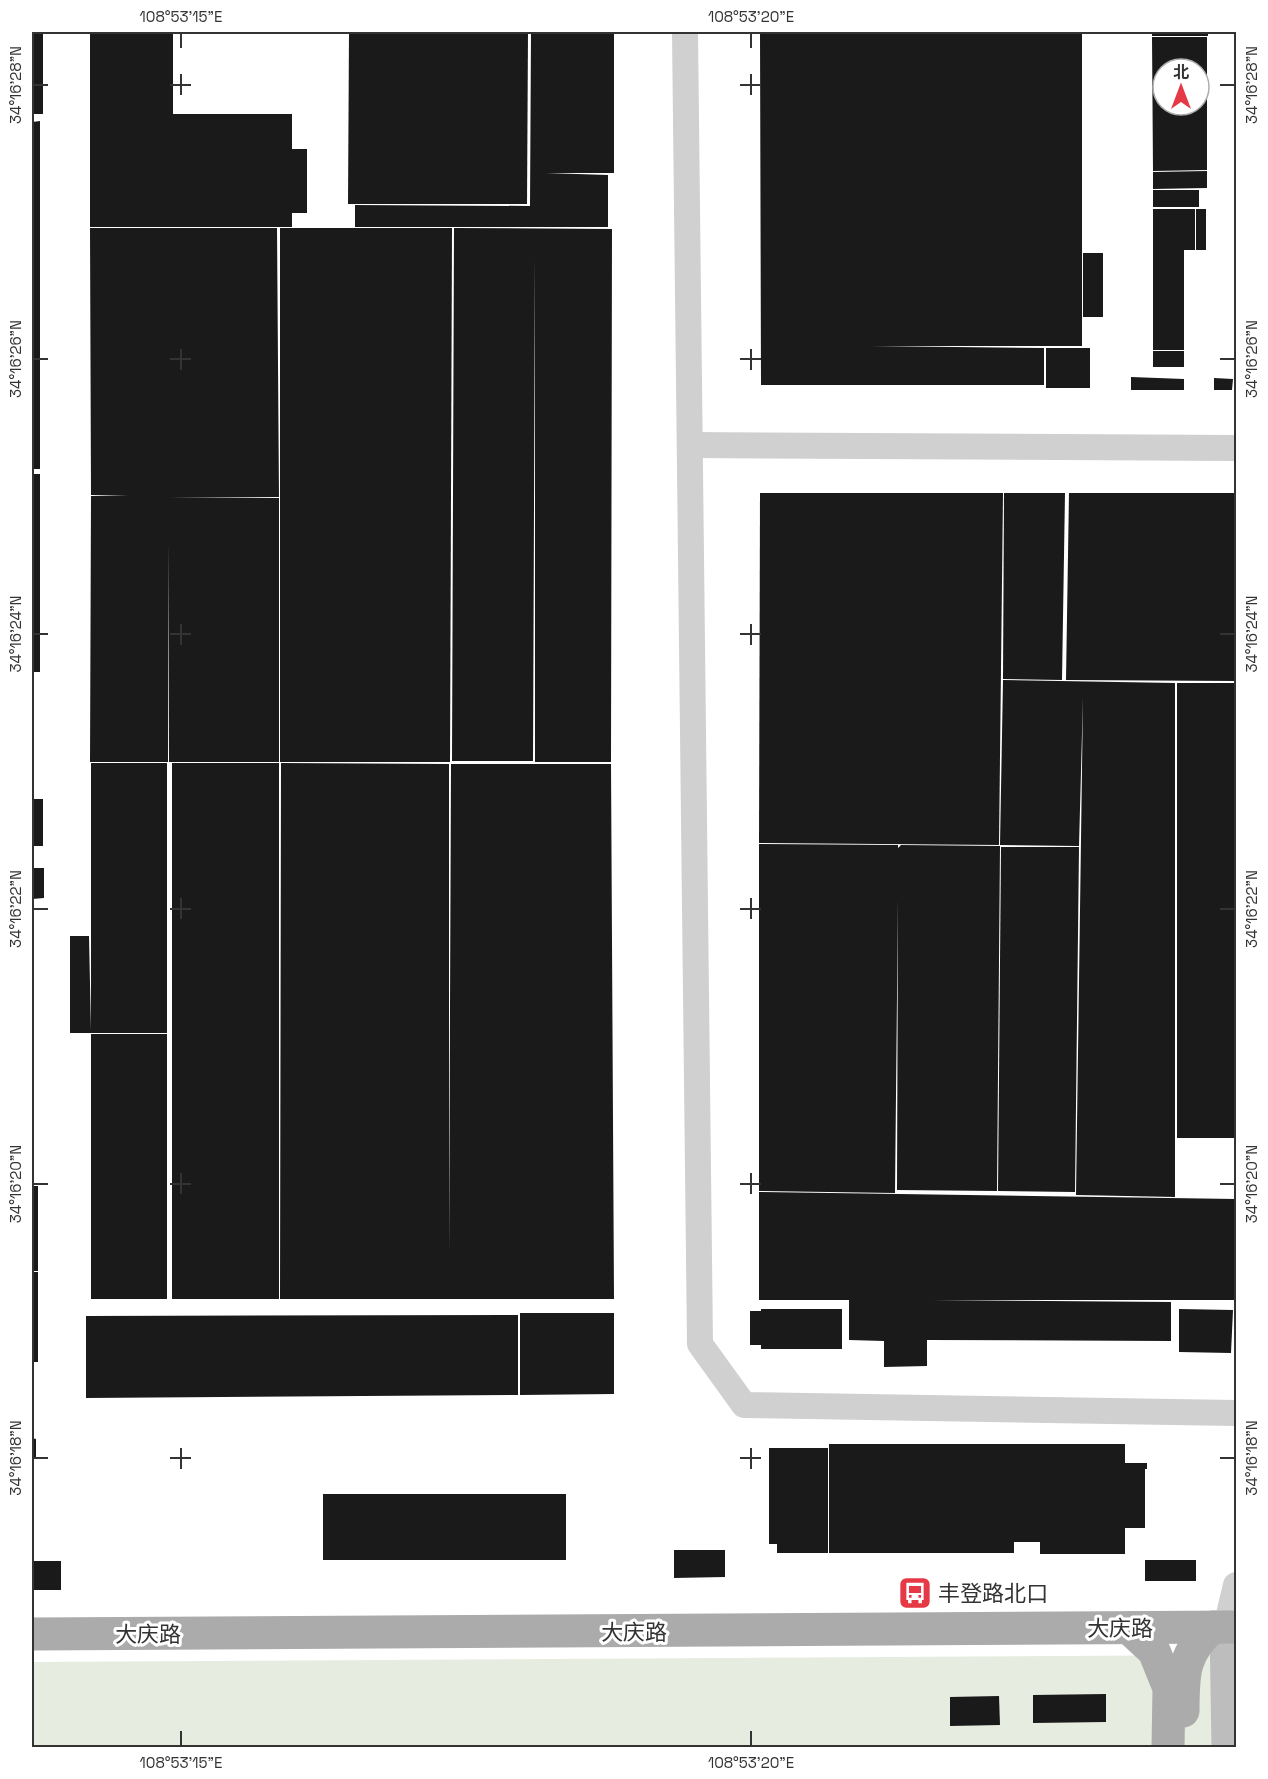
<svg xmlns="http://www.w3.org/2000/svg" width="1268" height="1779" font-family="'Space Grotesk','Noto Sans SC',sans-serif">
  <style>
    .green { fill: #e6ecdf }
    .building { fill: #1a1a1a; fill-rule: evenodd }
    .lines { fill: none; stroke-linecap: round; stroke-linejoin: round }
    .street { stroke: #d0d0d0; stroke-width: 26 }
    .secondary { stroke: #bdbdbd; stroke-width: 33 }
    .primary { stroke: #ababab; stroke-width: 33 }
    .ticks { fill: none; stroke: #333; stroke-width: 2 }
    .labels { text-anchor: middle; dominant-baseline: central; stroke-width: 6; stroke-linejoin: round; paint-order: stroke }
    .poi-label { font-size: 22px; fill: #333; stroke: #fff; text-anchor: start }
    .street-label { font-size: 22px; fill: #333; stroke: #fff }
    .neatline { fill: none; stroke: #333; stroke-width: 2 }
    .ticks-label { font-size: 15px; text-anchor: middle; fill: #333 }
  </style>
  <rect width="100%" height="100%" fill="#fff"/>
  <!-- green -->
  <polygon class="green" points="1236,1655 1236,1747 32,1747 32,1662"/>
  <!-- building -->
  <g class="building">
    <rect x="32" y="32" width="11" height="82"/>
    <polygon points="90,32 173,32 173,114 292,114 292,149 307,149 307,213 292,213 292,227 90,227"/>
    <polygon points="349,32 528,32 527,204 348,204"/>
    <polygon points="531,32 614,32 614,173 546,173 608,175 608,227 355,227 355,205 530,206"/>
    <polygon points="760,32 1082,32 1082,346 871,346 1044,348 1044,385 761,385"/>
    <rect x="1152" y="32" width="56" height="4"/>
    <path d="M 1152,37 L 1207,37 L 1207,170 L 1153,171 ZM 1163,69 L 1199,69 L 1199,105 L 1163,105 Z"/>
    <polygon points="40,121 40,469 32,469 32,122"/>
    <polygon points="1207,171 1207,188 1153,189 1153,172"/>
    <rect x="1153" y="190" width="46" height="17"/>
    <polygon points="1153,209 1195,209 1195,250 1184,250 1184,350 1153,350"/>
    <rect x="1196" y="209" width="10" height="41"/>
    <polygon points="90,228 277,228 279,497 168,497 279,498 279,762 169,762 168,541 168,762 90,762 91,496 128,496 91,495"/>
    <polygon points="280,228 452,228 450,762 280,762"/>
    <polygon points="454,228 612,229 611,762 535,762 535,256 533,761 452,761"/>
    <rect x="1083" y="253" width="20" height="64"/>
    <rect x="1046" y="348" width="44" height="40"/>
    <rect x="1153" y="351" width="31" height="16"/>
    <polygon points="1131,377 1184,379 1184,390 1131,390"/>
    <polygon points="1214,378 1233,379 1232,390 1214,390"/>
    <rect x="32" y="474" width="8" height="198"/>
    <polygon points="760,493 1003,493 999,845 759,843"/>
    <polygon points="1004,493 1065,493 1062,680 1003,679"/>
    <polygon points="1069,493 1236,493 1236,681 1066,680"/>
    <polygon points="1003,680 1175,683 1175,1197 1076,1195 1083,697 1079,846 1000,845"/>
    <rect x="1177" y="683" width="59" height="455"/>
    <polygon points="91,763 167,763 167,1033 70,1033 70,936 89,936 91,1031"/>
    <rect x="172" y="763" width="107" height="536"/>
    <polygon points="281,763 449,764 449,1254 451,764 611,764 614,1299 280,1299"/>
    <rect x="32" y="799" width="11" height="47"/>
    <polygon points="759,844 898,845 898,848 901,845 1000,846 997,1191 897,1190 898,899 895,1193 759,1191"/>
    <polygon points="1001,847 1079,847 1075,1192 998,1191"/>
    <polygon points="32,868 44,868 44,898 32,899"/>
    <rect x="91" y="1034" width="76" height="265"/>
    <rect x="32" y="1186" width="6" height="85"/>
    <polygon points="759,1192 1236,1199 1236,1300 931,1300 1171,1302 1171,1341 927,1340 927,1366 884,1367 884,1341 849,1340 849,1300 759,1300"/>
    <rect x="32" y="1272" width="6" height="90"/>
    <polygon points="761,1309 842,1309 842,1349 761,1349 761,1345 750,1345 750,1311 761,1311"/>
    <polygon points="1179,1309 1233,1310 1231,1353 1179,1352"/>
    <rect x="1234" y="1309" width="2" height="40"/>
    <polygon points="520,1313 614,1313 614,1394 520,1395"/>
    <polygon points="518,1315 518,1395 86,1398 86,1316"/>
    <polygon points="32,1438 36,1439 36,1459 32,1459"/>
    <polygon points="829,1444 1125,1444 1125,1463 1147,1463 1147,1469 1145,1469 1145,1528 1125,1528 1125,1554 1040,1554 1040,1542 1014,1542 1014,1553 829,1553"/>
    <polygon points="769,1448 828,1448 828,1553 777,1553 777,1544 769,1544"/>
    <rect x="323" y="1494" width="243" height="66"/>
    <polygon points="674,1550 725,1550 725,1577 674,1578"/>
    <rect x="1145" y="1560" width="51" height="21"/>
    <rect x="32" y="1561" width="29" height="29"/>
    <polygon points="1106,1694 1106,1722 1033,1723 1033,1695"/>
    <polygon points="999,1696 1000,1725 950,1726 950,1697"/>
  </g>
  <g class="lines">
    <!-- street -->
    <g class="street">
      <polyline points="685,32 700,1344 744,1405 1236,1413"/>
      <polyline points="690,445 1236,448"/>
      <polyline points="1226,1627 1236,1585"/>
    </g>
    <!-- secondary -->
    <polyline class="secondary" points="1226,1627 1228,1748"/>
    <!-- primary -->
    <g class="primary">
      <polyline points="1129,1628 1154,1651 1169,1688 1168,1748"/>
      <polyline points="32,1634 1236,1627"/>
      <path d="M 1183,1711 C 1183,1674 1183,1652 1213,1627"/>
    </g>
  </g>
  <!-- ticks -->
  <path class="ticks" d="M 181,33 L 181,48M 751,33 L 751,48M 181,74 L 181,95M 751,74 L 751,95M 33,85 L 48,85M 170,85 L 191,85M 740,85 L 761,85M 1220,85 L 1235,85M 181,349 L 181,370M 751,349 L 751,370M 33,359 L 48,359M 170,359 L 191,359M 740,359 L 761,359M 1220,359 L 1235,359M 181,624 L 181,645M 751,624 L 751,645M 33,634 L 48,634M 170,634 L 191,634M 740,634 L 761,634M 1220,634 L 1235,634M 181,898 L 181,919M 751,898 L 751,919M 33,909 L 48,909M 170,909 L 191,909M 740,909 L 761,909M 1220,909 L 1235,909M 181,1173 L 181,1194M 751,1173 L 751,1194M 33,1184 L 48,1184M 170,1184 L 191,1184M 740,1184 L 761,1184M 1220,1184 L 1235,1184M 181,1448 L 181,1469M 751,1448 L 751,1469M 33,1458 L 48,1458M 170,1458 L 191,1458M 740,1458 L 761,1458M 1220,1458 L 1235,1458M 181,1731 L 181,1746M 751,1731 L 751,1746"/>
  <!-- icons -->
  <defs>
    <g id="bus-square" transform="scale(1.725)"><rect x="-9" y="-9" width="18" height="18" rx="4" fill="#e63946" stroke="#fff"/><path d="M-5-6H5V4H4V6H2V4H-2V6H-4V4H-5ZM-3.5-4V0h7V-4ZM-3.5 1.2v1.5H-2V1.2ZM2 1.2v1.5H3.5V1.2Z" fill="#fff"/></g>
  </defs>
  <g fill-rule="evenodd">
    <use href="#bus-square" x="915" y="1593"/>
  </g>
  <g class="labels">
    <!-- poi labels -->
    <g class="poi-label">
      <text x="938" y="1593">丰登路北口</text>
    </g>
    <!-- street labels -->
    <g class="street-label">
      <text x="1120" y="1628">大庆路</text>
      <text x="634" y="1632">大庆路</text>
      <text x="148" y="1634">大庆路</text>
    </g>
  </g>
  <!-- border -->
  <rect width="1268" height="1779" fill="none" stroke="#ffffff" stroke-width="66"/>
  <!-- north arrow -->
  <g transform="translate(1181 87)"><circle r="28" fill="#ffffff" stroke="#adadad" stroke-width="1.5"/>
  <path d="M0-4.5L10 22L0 15L-10 22Z" fill="#e63946"/>
  <text y="-9" font-size="16" font-weight="bold" text-anchor="middle" fill="#333333">北</text>
  </g>
  <rect x="33" y="33" width="1202" height="1713" class="neatline"/>
  <g class="ticks-label">
    <text x="181" y="22">108°53'15"E</text>
    <text x="751" y="22">108°53'20"E</text>
    <text transform="translate(16 85) rotate(-90)" y="5">34°16'28"N</text>
    <text transform="translate(1252 85) rotate(-90)" y="5">34°16'28"N</text>
    <text transform="translate(16 359) rotate(-90)" y="5">34°16'26"N</text>
    <text transform="translate(1252 359) rotate(-90)" y="5">34°16'26"N</text>
    <text transform="translate(16 634) rotate(-90)" y="5">34°16'24"N</text>
    <text transform="translate(1252 634) rotate(-90)" y="5">34°16'24"N</text>
    <text transform="translate(16 909) rotate(-90)" y="5">34°16'22"N</text>
    <text transform="translate(1252 909) rotate(-90)" y="5">34°16'22"N</text>
    <text transform="translate(16 1184) rotate(-90)" y="5">34°16'20"N</text>
    <text transform="translate(1252 1184) rotate(-90)" y="5">34°16'20"N</text>
    <text transform="translate(16 1458) rotate(-90)" y="5">34°16'18"N</text>
    <text transform="translate(1252 1458) rotate(-90)" y="5">34°16'18"N</text>
    <text x="181" y="1768">108°53'15"E</text>
    <text x="751" y="1768">108°53'20"E</text>
  </g>
</svg>
